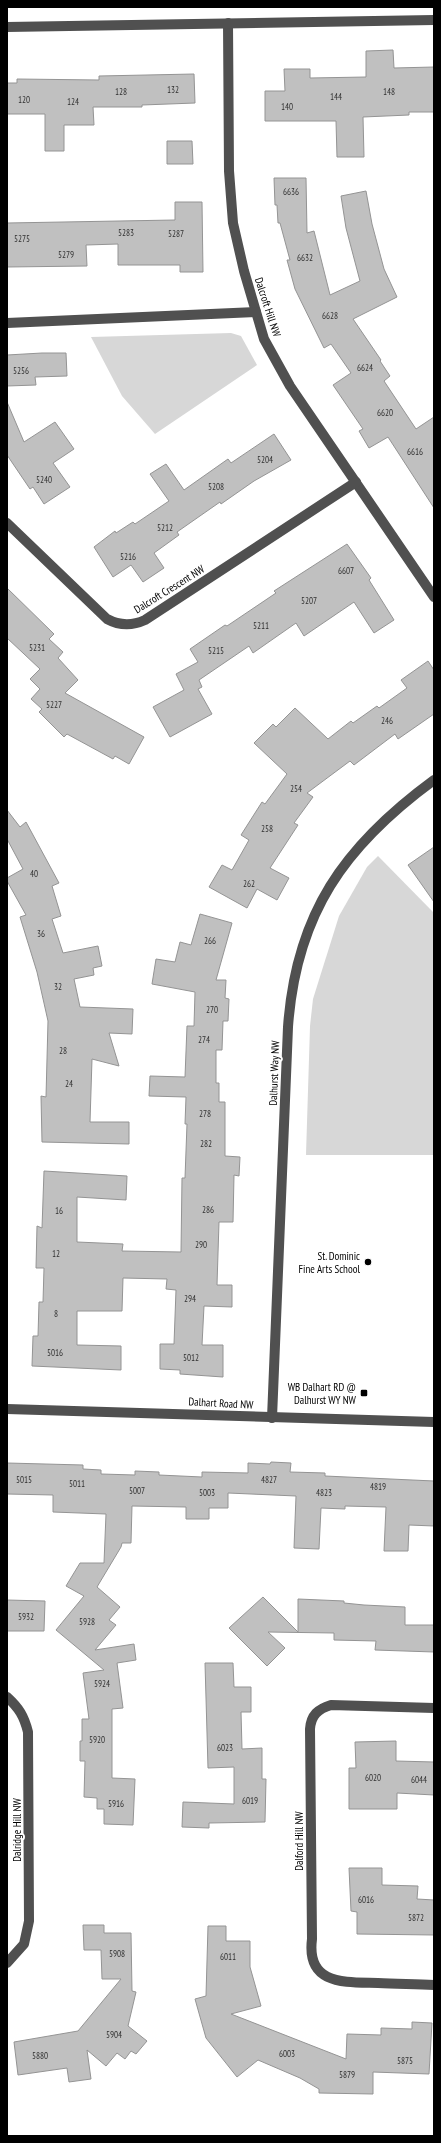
<svg xmlns="http://www.w3.org/2000/svg" width="441" height="2143" font-family="'PT Sans Narrow',sans-serif">
  <style>
    .green { fill: #d7d7d7 }
    .building { fill: #c0c0c0; stroke: #949494 }
    .lines { fill: none; stroke-linecap: round; stroke-linejoin: round }
    .minor { stroke: #505050; stroke-width: 10 }
    .poi-dot { fill: #000; stroke: #fff; stroke-width: 1.5 }
    .labels { text-anchor: middle; dominant-baseline: central; stroke-width: 4; stroke-linejoin: round; paint-order: stroke }
    .number-label { font-size: 9px; fill: #303030 }
    .street-label { font-size: 11px; fill: #000; stroke: #fff }
    .poi-label { font-size: 11px; fill: #000; stroke: #fff; text-anchor: end }
  </style>
  <rect width="100%" height="100%" fill="#fff"/>
  <!-- green -->
  <g class="green">
    <polygon points="231,333 241,336 257,365 155,434 122,396 91,337"/>
    <polygon points="378,856 434,913 434,1155 306,1155 310,1026 313,999 339,916 367,867"/>
  </g>
  <!-- building -->
  <g class="building">
    <polygon points="393,50 394,68 434,67 434,112 409,112 409,115 363,117 364,157 337,157 336,121 265,121 265,91 285,91 284,69 310,69 310,78 366,77 366,51"/>
    <polygon points="194,74 195,103 142,105 142,107 93,107 94,125 64,125 64,151 45,151 45,114 7,114 7,83 17,83 17,79 99,80 99,76"/>
    <polygon points="167,141 192,141 193,164 167,164"/>
    <polygon points="274,178 306,178 307,233 314,231 330,295 360,281 346,228 341,196 366,191 372,224 384,269 397,297 353,319 381,360 380,361 390,376 384,381 416,429 434,417 434,508 388,437 369,448 359,431 363,429 333,385 351,373 331,344 324,348 295,289 287,260 290,260 280,223 278,223 277,205 275,205"/>
    <polygon points="175,202 202,202 203,272 180,272 180,265 118,265 118,244 86,245 87,266 7,267 7,223 175,220"/>
    <polygon points="42,353 66,353 67,376 35,377 36,385 7,386 7,355"/>
    <polygon points="7,402 24,442 55,422 74,449 53,463 70,487 44,504 33,487 30,489 7,455"/>
    <polygon points="274,434 291,460 254,481 221,504 220,502 177,532 179,535 154,553 164,568 143,582 131,565 113,577 94,547 115,531 116,533 133,522 135,524 169,501 150,474 166,464 184,490 228,459 231,463"/>
    <polygon points="347,544 371,578 369,580 394,620 374,633 354,602 304,636 296,623 253,653 249,646 199,680 202,687 198,689 212,714 170,737 153,707 184,690 176,674 198,662 190,649 225,625 227,626 276,593 274,591"/>
    <polygon points="7,588 54,634 49,639 63,652 58,658 78,680 65,693 144,737 129,764 115,756 113,759 67,734 64,737 39,712 42,709 31,699 40,689 30,679 40,669 7,638"/>
    <polygon points="428,661 434,670 434,714 398,739 395,734 354,765 350,761 307,793 313,797 294,823 298,825 270,868 289,878 277,900 257,889 247,908 209,887 222,865 232,870 249,840 241,835 262,802 265,804 287,774 254,743 273,724 276,727 295,708 328,739 351,721 353,723 377,706 379,708 407,688 401,680"/>
    <polygon points="7,810 20,827 26,822 59,883 52,886 61,916 52,919 63,953 98,946 102,966 93,968 94,975 74,979 80,1007 133,1009 132,1034 109,1033 119,1066 92,1059 90,1122 129,1122 129,1144 42,1142 41,1096 46,1097 48,1021 37,972 20,917 26,915 7,881 7,878 23,869 7,839"/>
    <polygon points="434,847 434,902 408,865"/>
    <polygon points="200,914 232,923 216,980 226,980 225,998 229,999 228,1021 223,1021 222,1050 216,1050 216,1083 219,1083 219,1102 225,1102 225,1156 240,1157 239,1176 234,1175 233,1222 219,1222 217,1285 232,1285 232,1307 204,1306 202,1345 223,1345 223,1377 180,1374 180,1370 160,1369 160,1344 174,1344 176,1290 166,1289 167,1279 123,1278 122,1311 77,1311 77,1345 121,1346 121,1370 32,1366 33,1336 38,1336 39,1302 43,1302 44,1268 36,1268 37,1226 42,1228 44,1171 127,1176 126,1200 77,1197 77,1242 123,1244 122,1251 181,1252 182,1178 185,1178 187,1124 185,1124 186,1097 149,1096 150,1076 185,1077 187,1026 194,1026 195,992 152,984 156,959 175,962 180,942 191,945"/>
    <polygon points="271,1462 291,1463 290,1472 325,1473 325,1476 434,1481 434,1526 409,1525 408,1551 384,1551 386,1507 345,1506 345,1509 321,1508 319,1549 294,1548 296,1496 228,1493 228,1508 209,1508 209,1519 186,1519 186,1507 132,1506 131,1543 122,1543 121,1547 97,1587 120,1607 109,1620 116,1625 95,1650 134,1644 136,1660 117,1663 123,1708 112,1709 112,1778 135,1779 133,1825 104,1824 104,1809 97,1809 97,1798 84,1797 85,1761 80,1761 80,1741 82,1741 82,1719 89,1719 83,1673 104,1670 56,1630 84,1596 66,1586 80,1563 104,1563 106,1514 53,1512 53,1495 7,1494 7,1463 83,1465 83,1469 101,1470 101,1474 135,1475 135,1471 159,1472 159,1475 202,1477 202,1472 248,1473 248,1463 270,1464"/>
    <polygon points="263,1597 298,1632 298,1599 344,1601 344,1603 364,1605 405,1607 405,1625 434,1625 434,1652 375,1650 376,1641 334,1640 334,1633 268,1632 285,1648 267,1666 229,1628"/>
    <polygon points="7,1600 45,1601 44,1631 7,1631"/>
    <polygon points="205,1663 233,1663 234,1687 251,1687 251,1712 241,1712 242,1749 262,1748 262,1779 266,1779 265,1822 209,1823 209,1828 182,1827 183,1802 234,1804 234,1767 208,1768"/>
    <polygon points="396,1741 396,1761 434,1762 434,1795 397,1793 397,1809 349,1809 349,1768 356,1768 355,1742"/>
    <polygon points="349,1868 382,1868 382,1885 418,1886 417,1899 434,1900 434,1935 357,1934 357,1912 351,1911"/>
    <polygon points="83,1925 104,1925 104,1933 131,1933 132,1991 136,1992 128,2026 147,2041 136,2054 131,2051 125,2059 117,2053 106,2066 87,2050 91,2079 69,2082 67,2068 18,2075 14,2042 78,2031 121,1979 102,1979 101,1950 84,1950"/>
    <polygon points="208,1926 226,1926 226,1941 250,1941 250,1967 261,2006 231,2014 346,2059 347,2034 381,2035 381,2028 412,2029 412,2022 432,2023 429,2074 373,2072 373,2094 319,2093 319,2089 300,2078 258,2060 237,2077 206,2038 195,1999 206,1996"/>
  </g>
  <g class="lines">
    <!-- minor -->
    <g class="minor">
      <polyline points="228,23 229,171 233,223 244,271 264,339 290,386 434,597"/>
      <polyline points="7,27 434,20"/>
      <polyline points="7,323 256,312"/>
      <path d="M 7,523 L 107,619 C 120,626 132,626 145,620 L 356,482"/>
      <polyline points="7,1409 434,1422"/>
      <path d="M 272,1418 L 288,1027 C 296,914 344,846 434,780"/>
      <path d="M 7,1697 C 19,1708 24,1716 28,1732 L 29,1921 L 24,1944 L 7,1963"/>
      <path d="M 434,1708 L 331,1705 C 318,1709 311,1715 310,1729 L 312,1939 C 306,1986 346,1982 378,1983 C 397,1984 415,1984 434,1985"/>
    </g>
  </g>
  <!-- markers -->
  <g class="poi-dot">
    <circle cx="368" cy="1262" r="4"/>
    <rect x="360" y="1389" width="8" height="8" rx="2"/>
  </g>
  <g class="labels">
    <!-- number labels -->
    <g class="number-label">
      <text x="173" y="89">132</text>
      <text x="121" y="91">128</text>
      <text x="389" y="91">148</text>
      <text x="336" y="96">144</text>
      <text x="24" y="99">120</text>
      <text x="73" y="101">124</text>
      <text x="287" y="106">140</text>
      <text x="291" y="191">6636</text>
      <text x="126" y="232">5283</text>
      <text x="176" y="233">5287</text>
      <text x="22" y="238">5275</text>
      <text x="66" y="254">5279</text>
      <text x="305" y="257">6632</text>
      <text x="330" y="315">6628</text>
      <text x="365" y="367">6624</text>
      <text x="21" y="370">5256</text>
      <text x="385" y="412">6620</text>
      <text x="415" y="451">6616</text>
      <text x="265" y="459">5204</text>
      <text x="44" y="479">5240</text>
      <text x="216" y="486">5208</text>
      <text x="165" y="527">5212</text>
      <text x="128" y="556">5216</text>
      <text x="346" y="570">6607</text>
      <text x="309" y="600">5207</text>
      <text x="261" y="625">5211</text>
      <text x="37" y="647">5231</text>
      <text x="216" y="650">5215</text>
      <text x="54" y="704">5227</text>
      <text x="387" y="720">246</text>
      <text x="296" y="788">254</text>
      <text x="267" y="828">258</text>
      <text x="34" y="873">40</text>
      <text x="249" y="883">262</text>
      <text x="41" y="933">36</text>
      <text x="210" y="940">266</text>
      <text x="58" y="986">32</text>
      <text x="212" y="1009">270</text>
      <text x="204" y="1039">274</text>
      <text x="63" y="1050">28</text>
      <text x="69" y="1083">24</text>
      <text x="205" y="1113">278</text>
      <text x="206" y="1143">282</text>
      <text x="208" y="1209">286</text>
      <text x="59" y="1210">16</text>
      <text x="201" y="1244">290</text>
      <text x="56" y="1253">12</text>
      <text x="190" y="1298">294</text>
      <text x="56" y="1313">8</text>
      <text x="55" y="1352">5016</text>
      <text x="191" y="1357">5012</text>
      <text x="24" y="1479">5015</text>
      <text x="269" y="1479">4827</text>
      <text x="77" y="1483">5011</text>
      <text x="378" y="1486">4819</text>
      <text x="137" y="1490">5007</text>
      <text x="207" y="1492">5003</text>
      <text x="324" y="1492">4823</text>
      <text x="26" y="1616">5932</text>
      <text x="87" y="1621">5928</text>
      <text x="102" y="1683">5924</text>
      <text x="97" y="1739">5920</text>
      <text x="225" y="1747">6023</text>
      <text x="373" y="1777">6020</text>
      <text x="419" y="1779">6044</text>
      <text x="250" y="1800">6019</text>
      <text x="116" y="1803">5916</text>
      <text x="366" y="1899">6016</text>
      <text x="416" y="1917">5872</text>
      <text x="117" y="1953">5908</text>
      <text x="228" y="1956">6011</text>
      <text x="114" y="2034">5904</text>
      <text x="287" y="2053">6003</text>
      <text x="40" y="2055">5880</text>
      <text x="405" y="2060">5875</text>
      <text x="347" y="2074">5879</text>
    </g>
    <!-- street labels -->
    <g class="street-label">
      <text transform="translate(268 307) rotate(72)">Dalcroft Hill NW</text>
      <text transform="translate(169 589) rotate(-32)">Dalcroft Crescent NW</text>
      <text transform="translate(274 1073) rotate(-88)">Dalhurst Way NW</text>
      <text transform="translate(221 1403) rotate(3)">Dalhart Road NW</text>
      <text transform="translate(17 1830) rotate(-90)">Dalridge Hill NW</text>
      <text transform="translate(299 1841) rotate(-90)">Dalford Hill NW</text>
    </g>
    <!-- poi labels -->
    <g class="poi-label">
      <text x="360" y="1256">St. Dominic<tspan x="360" dy="13">Fine Arts School</tspan></text>
      <text x="356" y="1387">WB Dalhart RD @<tspan x="356" dy="13">Dalhurst WY NW</tspan></text>
    </g>
  </g>
  <!-- border -->
  <rect width="441" height="2143" fill="none" stroke="#000000" stroke-width="16"/>
</svg>
